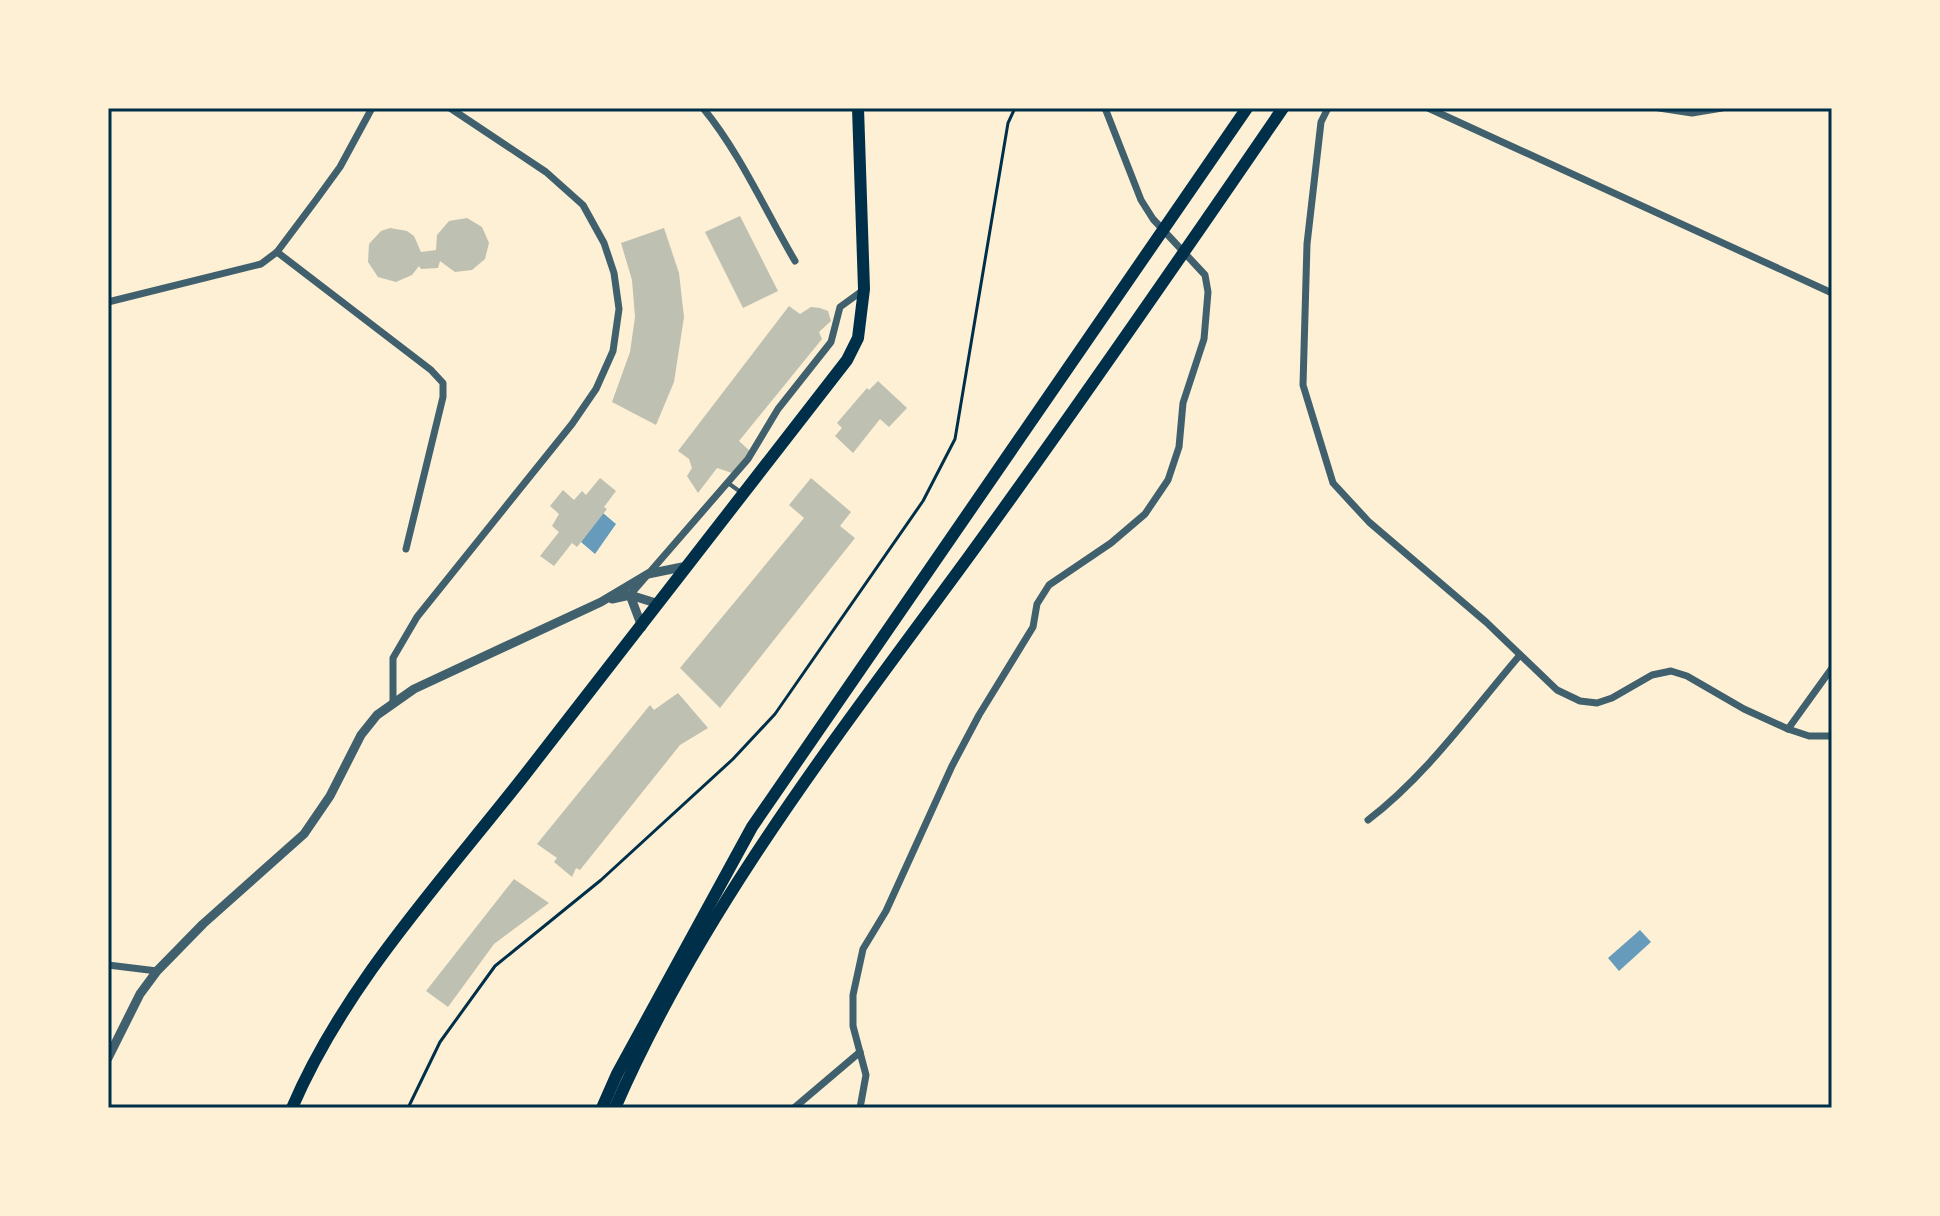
<svg xmlns="http://www.w3.org/2000/svg" width="1940" height="1216" font-family="'Fira Sans Condensed',sans-serif">
  <style>
    .water { fill: #669bbc }
    .building { fill: #bec0b2 }
    .lines { fill: none; stroke-linecap: round; stroke-linejoin: round }
    .path { stroke: #003049; stroke-width: 3 }
    .service { stroke: #3f606c; stroke-width: 4 }
    .minor { stroke: #3f606c; stroke-width: 7 }
    .tertiary { stroke: #3f606c; stroke-width: 9 }
    .primary { stroke: #003049; stroke-width: 12 }
    .trunk { stroke: #003049; stroke-width: 12 }
    .neatline { fill: none; stroke: #003049; stroke-width: 3 }
  </style>
  <rect width="100%" height="100%" fill="#fdf0d5"/>
  <!-- water -->
  <g class="water">
    <polygon points="603,513 616,524 595,554 581,542"/>
    <polygon points="1640,930 1651,942 1619,971 1608,958"/>
  </g>
  <!-- building -->
  <g class="building">
    <polygon points="740,216 778,291 743,308 705,232"/>
    <polygon points="467,218 482,227 489,243 485,259 472,270 455,272 440,261 438,268 421,269 419,266 412,275 396,282 378,277 368,262 369,244 381,231 390,228 407,231 414,236 421,252 436,250 437,235 449,221"/>
    <polygon points="664,228 679,273 684,317 674,382 656,425 612,402 630,352 635,317 632,280 621,243"/>
    <polygon points="789,306 800,314 811,307 820,308 828,311 831,321 819,332 822,339 739,441 751,452 732,473 717,468 698,493 687,476 692,468 689,459 678,451"/>
    <polygon points="878,381 907,408 889,427 880,419 853,453 835,436 842,428 837,423 867,388 869,390"/>
    <polygon points="600,478 616,491 604,507 607,509 577,547 572,543 554,566 540,556 559,532 552,526 559,514 550,506 563,490 574,500 582,491 586,495"/>
    <polygon points="811,478 851,512 840,526 855,538 720,708 680,668 804,518 789,505"/>
    <polygon points="678,693 708,728 680,745 580,870 576,868 572,877 554,862 557,858 537,844 650,705 654,710"/>
    <polygon points="514,879 549,903 494,944 448,1007 426,991"/>
  </g>
  <g class="lines">
    <!-- path -->
    <polyline class="path" points="408,1108 440,1042 495,966 601,880 733,759 775,714 923,501 955,439 1008,123 1015,108"/>
    <!-- service -->
    <polyline class="service" points="728,483 742,493"/>
    <!-- minor -->
    <g class="minor">
      <path d="M 703,108 C 740,153 765,210 795,261"/>
      <polyline points="1328,108 1321,122 1307,244 1303,385 1333,483 1369,522 1486,622 1557,690 1580,701 1597,703 1612,698 1652,675 1671,671 1687,676 1744,709 1788,729 1809,736 1832,736"/>
      <polyline points="1428,108 1832,293"/>
      <polyline points="1659,108 1692,113 1722,108"/>
      <polyline points="277,252 431,370 443,383 443,397 406,549"/>
      <polyline points="108,302 261,264 277,252 316,200 340,167 372,108"/>
      <polyline points="630,595 748,459 778,409 831,342 840,307 862,291"/>
      <polyline points="393,701 393,658 417,617 572,424 596,389 613,351 619,309 614,273 604,243 583,205 546,172 450,108"/>
      <polyline points="1788,729 1832,668"/>
      <path d="M 1368,820 C 1427,775 1472,711 1520,655"/>
      <polyline points="108,965 157,971"/>
      <polyline points="794,1108 860,1052"/>
      <polyline points="860,1108 866,1075 853,1026 853,995 863,949 886,911 952,766 979,715 1033,627 1037,604 1049,585 1111,543 1145,514 1168,480 1179,447 1183,403 1204,339 1208,292 1205,275 1153,219 1141,200 1105,108"/>
    </g>
    <!-- tertiary -->
    <g class="tertiary">
      <polyline points="630,595 642,627"/>
      <polyline points="612,599 630,595 659,604"/>
      <polyline points="108,1058 140,994 157,971 203,924 304,834 330,796 361,735 377,715 414,689 601,602 648,574 687,566"/>
    </g>
    <!-- primary -->
    <path class="primary" d="M 292,1108 C 345,984 441,882 524,776 C 632,638 739,498 847,360 L 858,338 L 864,289 L 858,108"/>
    <!-- trunk -->
    <g class="trunk">
      <polyline points="602,1108 617,1074 752,827 1247,108"/>
      <path d="M 615,1108 C 702,908 839,734 967,559 C 1075,411 1179,260 1283,108"/>
    </g>
  </g>
  <!-- border -->
  <rect width="1940" height="1216" fill="none" stroke="#fdf0d5" stroke-width="220"/>
  <rect x="110" y="110" width="1720" height="996" class="neatline"/>
</svg>
